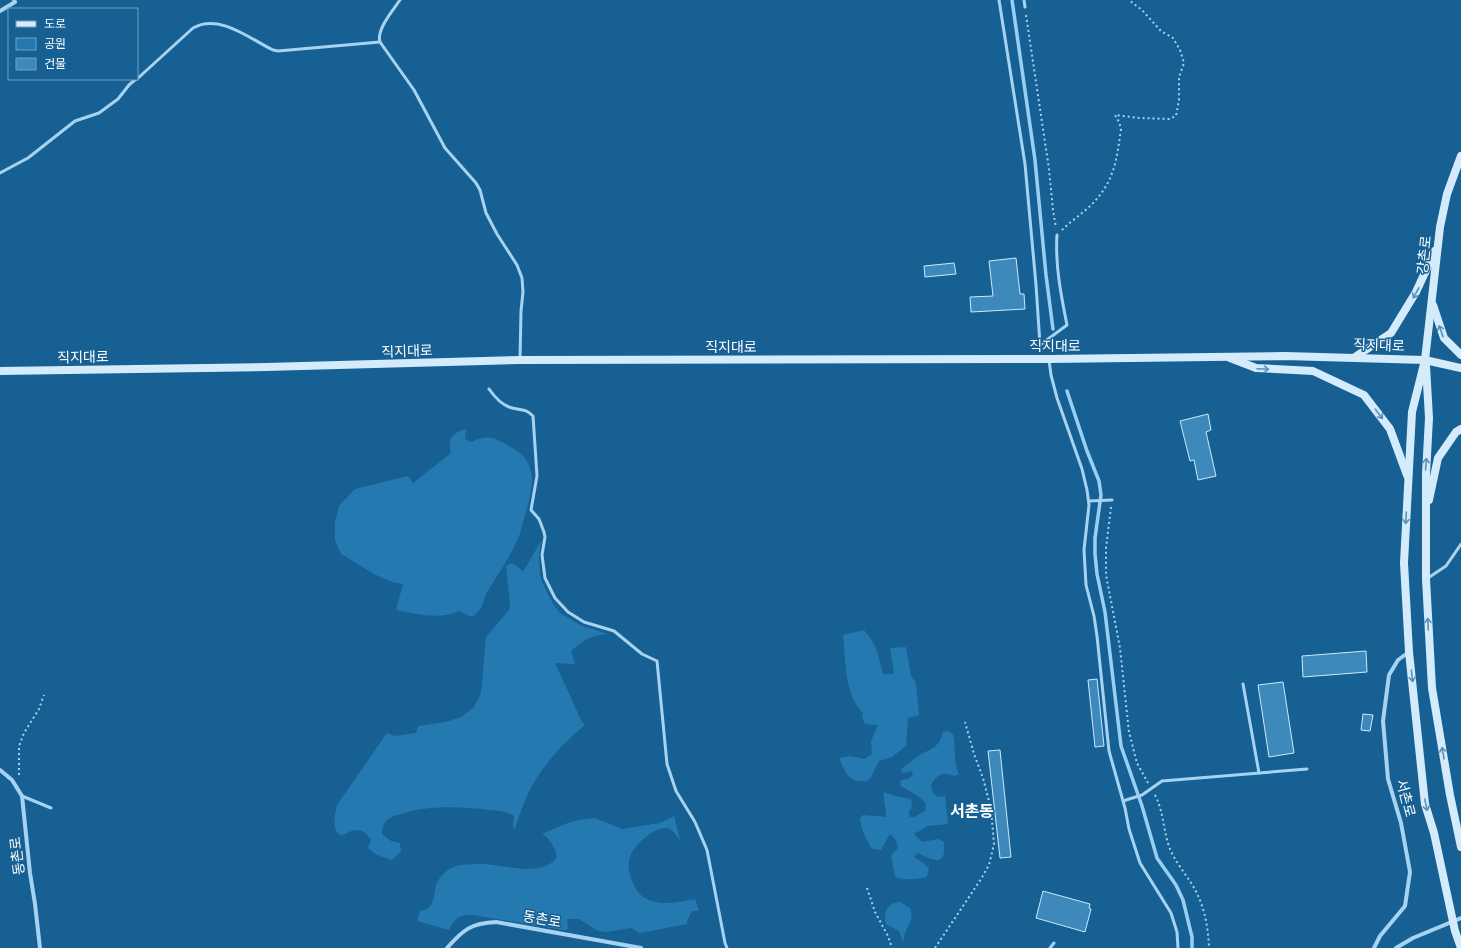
<svg xmlns="http://www.w3.org/2000/svg" width="1461" height="948" font-family="Montserrat,'Noto Sans KR',sans-serif">
  <style>
    .green { fill: #2579b1 }
    .lines { fill: none; stroke-linecap: round; stroke-linejoin: round }
    .stream { stroke: #98d0f4; stroke-width: 3.5 }
    .building { fill: #3e89bc; stroke: #cde9fc }
    .path { stroke: #a6d3f1; stroke-width: 2; stroke-dasharray: 2 3; stroke-linecap: butt }
    .lane { stroke: #a6d3f1; stroke-width: 3 }
    .street { stroke: #a6d3f1; stroke-width: 4 }
    .secondary { stroke: #d4ebfc; stroke-width: 8 }
    .oneway { stroke: #5891b8 }
    .labels { text-anchor: middle; dominant-baseline: central; stroke-width: 3; stroke-linejoin: round; paint-order: stroke }
    .street-label { font-size: 14px; fill: #fff; stroke: #166094 }
    .quarter-label { font-size: 16px; font-weight: bold; fill: #fff; stroke: #166094 }
  </style>
  <rect width="100%" height="100%" fill="#166094"/>
  <!-- green -->
  <g class="green">
    <path d="M 466,429 L 465,439 L 471,442 C 486,435 493,436 507,445 C 516,450 525,455 529,465 C 536,482 529,499 525,516 C 522,524 521,532 518,539 C 510,556 499,573 489,589 C 481,602 486,606 472,617 L 459,611 C 439,620 418,614 396,610 L 403,584 L 392,582 L 374,574 L 341,554 L 335,540 L 335,522 L 339,506 L 355,489 L 408,476 L 413,483 L 451,453 C 447,439 452,433 466,429 Z"/>
    <path d="M 541,541 L 539,556 L 540,574 L 542,582 L 553,604 L 560,613 L 580,625 L 608,634 C 588,636 585,640 571,651 L 575,664 L 555,663 L 582,722 L 585,725 C 549,755 528,783 515,829 L 513,827 L 514,816 C 507,811 498,811 490,810 C 460,807 433,805 404,813 C 399,815 391,816 387,820 C 383,824 382,829 382,834 L 391,841 L 400,843 L 401,852 L 392,860 L 377,855 L 368,848 L 371,840 C 363,827 355,828 343,835 L 338,834 C 332,825 335,814 337,805 L 387,733 L 394,736 L 416,733 L 418,726 L 446,722 L 461,717 L 474,707 L 481,693 L 486,637 L 509,610 L 510,605 L 506,566 L 510,563 L 514,564 L 523,571 L 526,567 Z"/>
    <path d="M 864,630 C 878,646 878,655 883,674 L 894,674 L 890,648 L 906,647 L 911,676 L 916,683 L 919,715 L 908,718 L 906,746 L 892,757 L 879,761 L 871,777 L 867,781 C 848,783 846,773 839,758 L 851,756 L 864,759 L 872,754 L 871,741 L 878,725 L 865,724 L 862,716 L 863,713 C 844,694 846,661 843,635 Z"/>
    <path d="M 948,731 L 953,734 C 956,747 953,762 959,774 L 954,776 C 942,771 937,775 931,785 L 933,793 L 937,797 L 945,796 L 948,824 L 928,826 L 914,834 L 922,842 L 938,839 L 944,842 C 947,867 933,861 918,853 L 914,857 L 922,862 L 929,868 L 927,877 C 918,879 904,881 895,877 L 891,855 L 898,848 L 896,840 L 890,834 L 881,850 L 872,849 C 866,839 861,830 860,818 L 863,815 L 886,817 C 886,808 883,801 884,792 L 895,796 L 911,799 L 912,806 L 909,812 L 910,817 L 914,817 L 925,811 L 926,804 C 920,795 909,792 900,785 L 901,780 L 908,779 L 913,775 L 911,771 L 902,773 L 901,769 L 918,756 L 935,747 L 940,741 L 943,732 Z"/>
    <path d="M 674,816 L 680,840 C 677,837 674,831 670,829 C 663,826 656,830 650,834 C 631,847 623,861 633,883 C 636,890 640,896 647,899 C 660,906 681,902 695,899 L 699,911 L 692,911 L 687,921 L 687,924 L 640,933 L 631,928 L 607,932 L 598,931 L 579,919 L 567,919 L 568,927 L 567,930 L 563,930 L 473,915 C 458,915 456,917 449,930 L 417,921 L 420,911 C 424,910 428,909 430,906 C 435,900 434,892 436,885 C 440,875 450,866 461,865 C 469,864 478,864 485,864 C 506,866 544,877 557,857 C 555,848 550,838 542,834 L 565,824 L 578,820 L 595,818 L 622,829 L 660,823 Z"/>
    <path d="M 900,902 L 910,908 C 914,919 909,923 905,933 C 904,936 904,939 903,942 L 899,931 L 886,924 C 883,912 887,903 900,902 Z"/>
  </g>
  <g class="lines">
    <!-- stream -->
    <g class="stream">
      <polyline points="1012,0 1035,160 1046,275 1053,329"/>
      <polyline points="1067,391 1087,451 1099,481 1101,495 1095,538 1095,554 1097,574 1105,612 1121,746 1142,806 1157,858 1176,885 1183,900 1192,937 1192,948"/>
    </g>
  </g>
  <!-- building -->
  <g class="building">
    <polygon points="1016,258 1020,294 1024,294 1025,309 971,312 970,297 993,296 989,261"/>
    <polygon points="954,263 956,274 925,277 924,266"/>
    <polygon points="1208,414 1211,430 1206,432 1216,476 1198,480 1194,460 1190,461 1180,421"/>
    <polygon points="1366,651 1367,672 1303,677 1302,656"/>
    <polygon points="1097,679 1104,746 1095,747 1088,680"/>
    <polygon points="1283,682 1294,753 1269,757 1258,685"/>
    <polygon points="1363,714 1373,715 1370,731 1361,730"/>
    <polygon points="1000,750 1011,857 1000,858 988,751"/>
    <polygon points="1043,891 1090,904 1089,908 1091,909 1085,932 1036,918"/>
  </g>
  <g class="lines">
    <!-- path -->
    <g class="path">
      <polyline points="1026,15 1049,169 1053,210 1056,228"/>
      <path d="M 1062,230 C 1072,220 1085,212 1095,201 C 1115,179 1117,157 1121,129 L 1119,122 L 1115,115 L 1139,118 L 1169,119 L 1176,116 L 1179,100 L 1179,77 L 1184,63 L 1180,50 L 1173,38 L 1161,31 L 1142,10 L 1129,0"/>
      <polyline points="1111,507 1106,548 1106,575 1120,648 1129,732 1137,763 1148,783"/>
      <polyline points="19,775 19,746 24,733 39,709 44,695"/>
      <path d="M 1155,795 C 1164,812 1163,831 1170,849 C 1175,861 1184,872 1191,883 C 1204,903 1208,925 1209,948"/>
      <polyline points="867,888 875,912 888,936 892,948"/>
      <polyline points="935,948 981,879 989,865 994,844 991,809 983,778 974,754 965,722"/>
    </g>
    <!-- lane -->
    <g class="lane">
      <path d="M 400,0 C 393,10 376,30 380,42 L 414,90 L 445,148 L 476,183 L 480,190 L 486,213 L 497,234 L 517,265 L 522,278 L 523,292 L 521,311 L 520,359"/>
      <polyline points="999,0 1025,164 1036,285 1040,345"/>
      <polyline points="1024,0 1025,7"/>
      <path d="M 137,79 L 193,28 C 219,13 250,39 273,50 L 278,51 L 380,42"/>
      <polyline points="0,173 28,158 75,121 99,113 118,99 129,85 136,79"/>
      <path d="M 1040,345 L 1067,325 C 1061,295 1055,265 1057,235"/>
      <polyline points="1049,360 1051,375 1057,398 1082,469 1087,490 1089,505 1084,550 1086,585 1094,616 1097,636 1109,751 1125,808 1129,829 1140,863 1171,913 1177,932 1178,948"/>
      <path d="M 489,389 C 494,396 501,404 509,407 C 519,411 524,407 533,416 L 537,476 L 531,510 L 539,519 L 544,532 L 545,537 L 542,555 L 545,578 L 555,598 L 568,612 L 584,622 L 614,631 L 642,654 L 657,661 L 667,764 L 676,791 L 695,822 L 707,850 L 725,943 L 727,948"/>
      <polyline points="1089,501 1112,500"/>
      <polyline points="1428,578 1446,566 1461,544"/>
      <polyline points="1243,684 1259,773"/>
      <polyline points="22,796 51,808"/>
      <polyline points="1123,801 1142,795 1162,781 1307,769"/>
      <polyline points="1050,948 1054,943"/>
    </g>
    <!-- street -->
    <g class="street">
      <polyline points="0,11 15,2 14,0"/>
      <polyline points="0,770 12,780 22,796 30,873 35,904 40,948"/>
      <path d="M 447,948 C 463,930 471,923 496,922 L 641,948"/>
      <polyline points="1374,948 1380,936 1405,906 1410,872 1401,823 1388,779 1383,721 1389,675 1398,660 1409,652"/>
      <polyline points="1396,948 1413,938 1461,918"/>
    </g>
    <!-- secondary -->
    <g class="secondary">
      <polyline points="1433,305 1444,338 1461,355"/>
      <polyline points="1355,357 1391,333 1416,292 1435,251"/>
      <polyline points="1230,358 1256,368 1313,371 1364,395 1390,429 1407,475"/>
      <polyline points="1426,366 1429,418 1426,474 1426,579 1432,688 1450,795 1461,847"/>
      <polyline points="0,371 266,367 520,360 1049,359 1285,356 1425,360 1461,368"/>
      <polyline points="1429,500 1438,458 1456,432 1461,429"/>
      <polyline points="1461,948 1455,931 1434,833 1425,804 1409,652 1404,563 1412,412 1425,360 1440,227 1447,194 1461,156"/>
    </g>
  </g>
  <!-- one-way arrows -->
  <defs><path id="oneway-shaft" d="M-6 0H5M1.5-3L5.5 0L1.5 3" fill="none" stroke-width="1.6" stroke-linecap="round" stroke-linejoin="round"/></defs>
  <g class="oneway">
    <use href="#oneway-shaft" transform="translate(1416 293) rotate(119)"/>
    <use href="#oneway-shaft" transform="translate(1441 331) rotate(-110)"/>
    <use href="#oneway-shaft" transform="translate(1263 369) rotate(3)"/>
    <use href="#oneway-shaft" transform="translate(1379 414) rotate(53)"/>
    <use href="#oneway-shaft" transform="translate(1426 464) rotate(-86)"/>
    <use href="#oneway-shaft" transform="translate(1406 518) rotate(93)"/>
    <use href="#oneway-shaft" transform="translate(1428 624) rotate(-93)"/>
    <use href="#oneway-shaft" transform="translate(1412 676) rotate(84)"/>
    <use href="#oneway-shaft" transform="translate(1443 753) rotate(-100)"/>
    <use href="#oneway-shaft" transform="translate(1426 805) rotate(78)"/>
  </g>
  <g class="labels">
    <!-- street labels -->
    <g class="street-label">
      <text transform="translate(1424 255) rotate(-84)">강촌로</text>
      <text transform="translate(1379 345) rotate(2)">직지대로</text>
      <text x="1055" y="346">직지대로</text>
      <text x="731" y="347">직지대로</text>
      <text transform="translate(407 351) rotate(-2)">직지대로</text>
      <text transform="translate(83 357) rotate(-1)">직지대로</text>
      <text transform="translate(1406 798) rotate(75)">서촌로</text>
      <text transform="translate(17 856) rotate(-97)">동촌로</text>
      <text transform="translate(542 919) rotate(10)">동촌로</text>
    </g>
    <!-- quarter labels -->
    <g class="quarter-label">
      <text x="972" y="811">서촌동</text>
    </g>
  </g>
  <!-- legend -->
  <rect x="8" y="8" width="130" height="72" fill="#166094" stroke="#73a0bf"/>
  <rect x="16" y="21" width="20" height="6" fill="#d4ebfc" stroke="#73a0bf"/>
  <text x="44" y="28" font-size="12" fill="#ffffff">도로</text>
  <rect x="16" y="38" width="20" height="12" fill="#2579b1" stroke="#73a0bf"/>
  <text x="44" y="48" font-size="12" fill="#ffffff">공원</text>
  <rect x="16" y="58" width="20" height="12" fill="#3e89bc" stroke="#73a0bf"/>
  <text x="44" y="68" font-size="12" fill="#ffffff">건물</text>
</svg>
